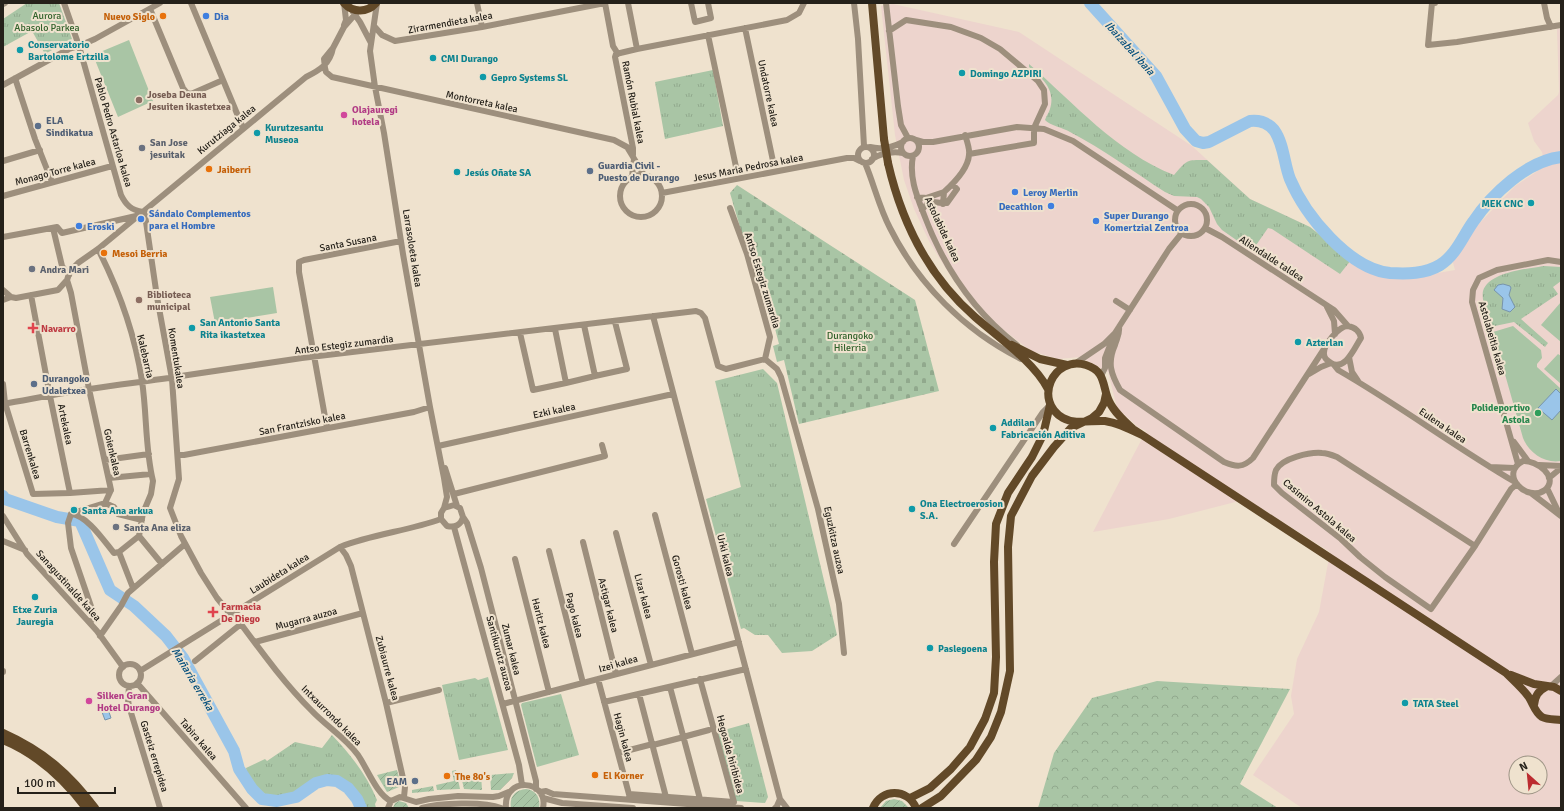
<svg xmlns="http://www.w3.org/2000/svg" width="1564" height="811" font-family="Signika,sans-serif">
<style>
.industrial{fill:#edd4cd;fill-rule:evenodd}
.forest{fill:url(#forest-crowns)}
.cemetery{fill:url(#cemetery-stones)}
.park{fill:url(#park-tufts)}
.garden{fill:url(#garden-furrows)}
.pitch{fill:#a9c5a5}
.water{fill:#9ac5e9;stroke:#7794ab}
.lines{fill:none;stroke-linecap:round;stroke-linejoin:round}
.river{stroke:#9ac5e9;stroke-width:12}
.minor{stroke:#9d8f7d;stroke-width:6}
.major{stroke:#624928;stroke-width:8}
.major-bridge{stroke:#624928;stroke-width:8}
.food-dot{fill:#e8710a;stroke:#efe2ce;stroke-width:1.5}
.shop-dot{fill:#3f7fe0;stroke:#efe2ce;stroke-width:1.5}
.culture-dot{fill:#0f9aa8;stroke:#efe2ce;stroke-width:1.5}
.education-dot{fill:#8d6e63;stroke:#efe2ce;stroke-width:1.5}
.hotel-dot{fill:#d1479c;stroke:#efe2ce;stroke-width:1.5}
.service-dot{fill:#5c6f8a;stroke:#efe2ce;stroke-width:1.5}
.worship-dot{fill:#6b7280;stroke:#efe2ce;stroke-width:1.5}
.health-dot{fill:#e0444e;stroke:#efe2ce;stroke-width:1.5}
.leisure-dot{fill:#2e9e5b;stroke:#efe2ce;stroke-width:1.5}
.labels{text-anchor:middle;stroke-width:4;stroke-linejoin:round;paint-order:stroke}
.park-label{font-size:10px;fill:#30612a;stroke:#efe2ce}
.food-label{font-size:10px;font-weight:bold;fill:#c56008;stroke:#efe2ce;text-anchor:start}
.shop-label{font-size:10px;font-weight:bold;fill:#366cbe;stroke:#efe2ce;text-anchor:start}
.street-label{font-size:10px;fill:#25211a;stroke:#efe2ce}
.culture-label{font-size:10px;font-weight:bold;fill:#0d838f;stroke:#efe2ce;text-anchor:start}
.education-label{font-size:10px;font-weight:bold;fill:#785e54;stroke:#efe2ce;text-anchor:start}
.hotel-label{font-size:10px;font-weight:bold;fill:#b23c85;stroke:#efe2ce;text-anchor:start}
.service-label{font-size:10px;font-weight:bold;fill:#4e5e75;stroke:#efe2ce;text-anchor:start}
.worship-label{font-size:10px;font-weight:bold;fill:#5b616d;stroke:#efe2ce;text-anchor:start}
.health-label{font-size:10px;font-weight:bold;fill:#be3a42;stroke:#efe2ce;text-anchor:start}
.leisure-label{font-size:10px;font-weight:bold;fill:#27864d;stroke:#efe2ce;text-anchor:end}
.water-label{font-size:11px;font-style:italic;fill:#054f7c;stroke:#efe2ce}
</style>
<defs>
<pattern id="forest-crowns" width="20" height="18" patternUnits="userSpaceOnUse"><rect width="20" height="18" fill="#a9c5a5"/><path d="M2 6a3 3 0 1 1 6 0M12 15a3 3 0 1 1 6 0" fill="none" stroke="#91a98d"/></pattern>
<pattern id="cemetery-stones" width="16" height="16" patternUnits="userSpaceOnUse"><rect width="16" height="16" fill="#a9c5a5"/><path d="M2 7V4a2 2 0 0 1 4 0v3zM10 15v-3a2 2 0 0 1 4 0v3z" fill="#91a98d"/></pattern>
<pattern id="park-tufts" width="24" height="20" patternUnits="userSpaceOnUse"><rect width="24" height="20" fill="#a9c5a5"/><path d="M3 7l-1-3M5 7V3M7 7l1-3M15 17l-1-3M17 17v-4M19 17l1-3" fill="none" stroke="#91a98d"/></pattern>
<pattern id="garden-furrows" width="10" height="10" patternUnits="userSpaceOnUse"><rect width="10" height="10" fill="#a9c5a5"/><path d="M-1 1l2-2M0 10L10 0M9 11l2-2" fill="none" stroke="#91a98d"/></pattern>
</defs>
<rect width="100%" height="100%" fill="#efe2ce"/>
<path class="industrial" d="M893 4 1019 32 1192 146 1250 199 1310 227 1362 269 1378 275 1394 276 1432 274 1455 270 1452 259 1473 230 1515 186 1545 166 1542 152 1534 141 1528 123 1558 95 1559 92 1557 29H1561V808H1302L1253 775 1294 714 1291 696 1297 659 1319 612 1330 552 1247 499 1169 519 1093 532 1146 431 1138 427 1117 408 1108 372 1080 357 1058 359 1031 351 970 304 948 272 929 241 914 209 904 180 895 135 881 6ZM1516 763H1540V787H1516Z"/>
<path class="forest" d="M1157 681 1290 689 1240 784 1278 808H1038L1054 753 1092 698Z"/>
<path class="cemetery" d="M737 185 915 300 939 391 799 424 784 360 777 362 773 346 779 344 753 244 749 247 745 244 730 193Z"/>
<path class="park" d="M27 3H59L72 39 45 54 32 31 3 47V19Z
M1029 64C1075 104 1116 152 1174 175 1188 159 1186 160 1207 160L1250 199 1310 227 1351 260 1340 274 1272 229 1268 228 1252 251 1222 230 1217 224 1209 207 1201 199 1197 197 1174 196 1165 192C1134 172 1103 149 1070 132 1064 128 1049 125 1045 120 1046 116 1049 113 1050 109 1056 89 1042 78 1029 67Z
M713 70 723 126 665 139 655 82Z
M1544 266 1561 267V281L1553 287 1558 294 1521 319 1548 343 1545 347 1514 322 1490 327C1488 318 1481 300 1483 291 1489 272 1527 269 1544 266Z
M763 369 777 383 837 635 812 651 782 653 768 635H755L744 628 741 629 706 499 741 487 715 381Z
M488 677 508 750 459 760 442 685 475 678 478 680Z
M561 694 579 755 537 767 521 705 522 703Z
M749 723 768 797 765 803 736 801 717 732Z
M332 735C350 754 367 775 377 800L375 804 376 808H366C353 779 333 769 305 786 299 789 293 795 286 796 278 798 267 796 260 791 252 786 247 777 246 768L265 759 267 761 295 742 322 748Z"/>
<path class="garden" d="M397 770 401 785 399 787 387 792 377 775Z
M456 770 460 789 437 790 436 785 454 781 452 771Z
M514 773 512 778 500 790H491L490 775Z
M481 774 482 790 464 789 461 776Z
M433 786 434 791 412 793V790Z
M526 789C536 790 541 798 539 808H511C509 797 515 790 526 789Z
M894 799 902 801 909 808H880L886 801Z
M399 801 406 803 409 808H393L395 803Z"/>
<path class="pitch" d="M129 40 153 101 118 117 93 55Z
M273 287 277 313 215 323 210 297Z
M1561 302V342L1541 325Z
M1513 326 1541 350 1542 358 1537 364V367L1560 388 1561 387V461C1545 464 1529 453 1523 438L1493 332Z
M1558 354 1561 356V384L1544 369Z"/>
<path class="water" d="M1503 284 1510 286 1511 288 1509 295 1515 307 1510 312 1502 309 1503 298 1494 290 1498 285Z
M1556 389 1561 394V410L1552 420 1538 408Z
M108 709 111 718 105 720 102 712Z"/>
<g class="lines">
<path class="river" d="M1090 3 1156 76 1185 129 1196 141 1203 143 1209 142 1250 121C1259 120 1268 123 1274 130 1284 144 1284 164 1290 179 1305 215 1349 269 1390 273 1407 274 1425 274 1440 265 1456 255 1463 236 1473 222 1492 194 1527 161 1561 157
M3 496 5 499 57 517 80 521 110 590 134 606 166 636 183 658 234 751 239 769 252 789 262 799 277 801 296 797 316 783 327 780 337 781 348 788 357 799 361 808"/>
<path class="minor" d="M64 3 79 46 121 195C126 205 131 210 143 212L145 215 157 297 172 379 179 479 170 508 181 536 201 573 217 598 231 615 238 620C261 651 284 683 312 711 326 726 345 737 358 755 367 768 377 795 391 801
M191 3 243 128
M344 3 346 20 344 25
M377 3 370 51 375 87 384 133 403 254 430 407 444 478 447 497 444 508 441 513V519L447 526C455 528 461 525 463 517L460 508 454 505 444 508
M477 3 482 27
M605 3 613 46 618 54
M628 3 637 49 787 20 799 13 804 3
M691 3 695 22 711 18 708 3
M854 3 858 39 864 146
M886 3 898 106 901 125 908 138
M1435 3H1432L1428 45 1457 42 1561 25
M1544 3 1547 18 1551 27
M3 4 5 3
M150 9 183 88 187 93 191 94 223 80
M358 11 344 27 333 48 324 59 325 68 326 72 332 77 614 140 627 147 644 175
M353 12 360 22 371 43
M374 26 382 35 395 41 482 27 605 3
M745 28 773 161
M889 31 906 20 951 27 981 38 1000 49 1038 81 1044 90 1045 104 1034 128V143L969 154
M708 35 736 167
M15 78 35 139 52 182
M3 85 69 49 79 46 95 39 160 3
M901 147a9 9 0 1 1 18 0a9 9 0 1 1-18 0Z
M916 140 923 142H933L1017 127 1044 129 1073 141 1177 210
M858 155a8 8 0 1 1 16 0a8 8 0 1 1-16 0Z
M870 147C881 150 893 147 903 142
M633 155V148L615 57 616 54 637 49
M913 156C909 176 916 194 923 212 942 264 973 311 1017 345
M872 159C882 153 892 151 903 153
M3 161 40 150
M865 163C874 184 879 207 890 228 918 284 965 331 1021 359
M620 196a21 21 0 1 1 42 0a21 21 0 1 1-42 0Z
M632 177 634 159
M662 193 847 158H854L860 161
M3 196 112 166
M917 197 926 198 944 192
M1175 220a16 16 0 1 1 32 0a16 16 0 1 1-32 0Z
M943 204 944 192C954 183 968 169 969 155 970 149 967 141 965 135
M922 210C931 197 935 204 947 203L957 189 953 185
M53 228 62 266 69 275
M1205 228 1222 237 1334 310 1348 326
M3 237 57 227 62 233 136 216
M67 280 71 293 89 389 111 490 105 503 73 513
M3 290 11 297 16 298 58 290 67 280 70 271 78 263 98 249 306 77C320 70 330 64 333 48
M31 295 50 396 70 493 111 490
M3 300 11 297
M1116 301 1130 310
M1327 307 1334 321 1335 334
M653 316 780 799 787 808
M1348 326C1355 327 1360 332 1361 338 1355 347 1345 372 1331 363 1328 361 1324 359 1324 354 1323 345 1339 326 1348 326Z
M1119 327C1120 334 1117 338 1115 345 1107 363 1111 374 1120 390L1224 462C1236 467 1243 468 1253 458L1324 349
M555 329 566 383 595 376 584 325
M520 333 533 390 566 383
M1349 357 1352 372 1358 381
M765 359 777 369 781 377 818 509 839 604 844 653
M1076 363 1104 344 1115 333 1169 249 1182 233
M1334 365 1338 370C1399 405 1455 447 1515 482
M1309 374 1321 367 1331 363
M595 376 627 369 615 322
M1101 376 1105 368V358L1112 340
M3 384 5 403 33 494 70 493
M3 404C32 399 61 393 90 389 121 384 151 381 181 376L302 358 696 311 701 313 705 318 718 366 726 369 765 359 770 337 747 254 730 208
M327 428 299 272V262L304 260 401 241
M1514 442 1528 461
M438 446 673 394
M178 455H184L414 412 430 407
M105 460 149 454
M1523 461C1536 460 1560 477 1545 490 1527 503 1498 474 1523 461Z
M1518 464 1472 302 1473 290 1479 278 1497 270 1548 260 1561 262
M1539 465 1561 466
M1490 467 1514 468
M445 468 457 506
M109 478 151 474
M1549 478 1561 468
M1547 488 1559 513
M1531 493 1561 516
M454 494 605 456 602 445
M105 503 114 507 118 514 142 520
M71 514C87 515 104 541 114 553L119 552 139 536 143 513 151 494 153 481C145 449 147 414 142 381 135 335 119 290 98 249
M71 514 68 523 71 548 95 618 89 622
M655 515 692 654
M3 516 27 554 97 631 123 667
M463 517 467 523 481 568 536 781V789
M454 527 519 765 522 785
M616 533 651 665
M139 536 162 564
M3 541 25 550
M583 542 616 674
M954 544 1043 412 1050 405
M1475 546 1337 457C1332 455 1327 453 1322 453 1310 452 1282 458 1276 470 1274 475 1274 480 1274 485L1282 493 1341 539 1360 557 1385 577 1431 609 1475 546 1511 489 1517 484
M340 547 346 555 351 566 386 703 405 787 404 797
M549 551 583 683
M119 552 133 588
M515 559 549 692
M100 636 121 606 128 593 185 544
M255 642 363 613
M195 661 241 624
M119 675a11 11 0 1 1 22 0a11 11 0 1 1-22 0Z
M3 671V672
M140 671 340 547C373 534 408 531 441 519
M598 679 630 798
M137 683 246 808
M129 686 128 700 129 706 160 808
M670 687 700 799
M1550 687 1561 677
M639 694 666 797
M604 702 746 669
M386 703 439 690
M503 704 739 642
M683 737 709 730
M653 745 680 738
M618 753 649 745
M540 792 546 791 553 794 741 808
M629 794 734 802 700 679
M543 798 562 803 633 808
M388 808 391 801 400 797 416 802 429 799 458 796 493 797 499 796 511 791
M422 808C439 803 484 801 501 808
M506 808C503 776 549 779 543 808
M775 808 777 806 780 799"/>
<path class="major" d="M344 3C353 13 367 13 376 3
M872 3 884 139
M888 163C902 224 928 276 975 317 999 338 1033 361 1048 389
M1012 345 1040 359 1067 365
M1142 435C1130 429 1118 423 1105 421 1092 420 1075 425 1063 418 1033 401 1053 355 1086 365 1106 371 1102 386 1109 401 1114 412 1124 421 1133 429L1506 673C1514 681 1522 688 1528 696 1533 703 1535 713 1542 717 1548 720 1555 719 1561 720
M1511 675 1534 684 1554 687 1561 691
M1534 705C1535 696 1538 691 1546 687
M3 733C43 751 69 773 95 808
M3 740C37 754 64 779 86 808
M910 798 930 788 951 769 970 747 985 719 994 693 996 657 994 562 996 524 1008 493 1032 457 1043 435 1050 405
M873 808C881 788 908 788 916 808
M922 808 941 796 976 760 991 737 1001 712 1010 671 1008 547 1011 516 1032 476 1054 447 1071 428 1092 418 1099 412 1104 403 1106 394"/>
<path class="major-bridge" d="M884 139 888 163"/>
</g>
<g class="food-dot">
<circle cx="163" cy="16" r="4"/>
<circle cx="209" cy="169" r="4"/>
<circle cx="104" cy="253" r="4"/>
<circle cx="595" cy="775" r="4"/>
<circle cx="447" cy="776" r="4"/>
</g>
<g class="shop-dot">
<circle cx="206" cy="16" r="4"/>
<circle cx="1015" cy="192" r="4"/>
<circle cx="1051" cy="206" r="4"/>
<circle cx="141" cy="219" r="4"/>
<circle cx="1096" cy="221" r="4"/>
<circle cx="79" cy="226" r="4"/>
</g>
<g class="culture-dot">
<circle cx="20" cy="50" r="4"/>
<circle cx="433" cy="58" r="4"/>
<circle cx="962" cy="73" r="4"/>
<circle cx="483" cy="77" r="4"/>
<circle cx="257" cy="133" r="4"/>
<circle cx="457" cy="172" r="4"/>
<circle cx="1531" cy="203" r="4"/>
<circle cx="192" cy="328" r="4"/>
<circle cx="1298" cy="342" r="4"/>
<circle cx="993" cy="428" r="4"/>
<circle cx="912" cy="509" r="4"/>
<circle cx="74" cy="510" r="4"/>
<circle cx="35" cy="597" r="4"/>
<circle cx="930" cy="648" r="4"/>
<circle cx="1405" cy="703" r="4"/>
</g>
<g class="education-dot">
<circle cx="139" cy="100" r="4"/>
<circle cx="139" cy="300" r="4"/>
</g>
<g class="hotel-dot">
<circle cx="344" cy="115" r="4"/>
<circle cx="89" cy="701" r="4"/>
</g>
<g class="service-dot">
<circle cx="38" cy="126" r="4"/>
<circle cx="590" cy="171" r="4"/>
<circle cx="34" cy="384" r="4"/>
<circle cx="415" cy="781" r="4"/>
</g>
<g class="worship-dot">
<circle cx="142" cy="148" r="4"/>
<circle cx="32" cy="269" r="4"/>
<circle cx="116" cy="527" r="4"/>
</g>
<g class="health-dot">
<path d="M31 322h4v4h4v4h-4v4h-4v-4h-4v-4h4z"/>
<path d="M211 606h4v4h4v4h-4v4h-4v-4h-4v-4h4z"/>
</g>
<circle class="leisure-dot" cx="1538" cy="413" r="4"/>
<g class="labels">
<g class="park-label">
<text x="47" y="19">Aurora<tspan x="47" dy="12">Abasolo Parkea</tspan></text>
<text x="850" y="339">Durangoko<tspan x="850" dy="12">Hilerria</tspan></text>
</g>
<g class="food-label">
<text x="155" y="20" text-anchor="end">Nuevo Siglo</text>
<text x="217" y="173">Jaiberri</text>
<text x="112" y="257">Mesoi Berria</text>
<text x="603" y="779">El Korner</text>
<text x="455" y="780">The 80's</text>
</g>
<g class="shop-label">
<text x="214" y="20">Dia</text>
<text x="1023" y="196">Leroy Merlin</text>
<text x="1043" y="210" text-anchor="end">Decathlon</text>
<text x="149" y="217">Sándalo Complementos<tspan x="149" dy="12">para el Hombre</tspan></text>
<text x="1104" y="219">Super Durango<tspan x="1104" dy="12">Komertzial Zentroa</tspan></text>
<text x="87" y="230">Eroski</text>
</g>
<g class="street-label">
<text transform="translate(450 22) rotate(-10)" y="4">Zirarmendieta kalea</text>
<text transform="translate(769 93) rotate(78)" y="4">Undatorre kalea</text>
<text transform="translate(482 101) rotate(12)" y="4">Montorreta kalea</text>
<text transform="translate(634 102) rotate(79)" y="4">Ramón Rubial kalea</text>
<text transform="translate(226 129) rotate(-39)" y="4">Kurutziaga kalea</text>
<text transform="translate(114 132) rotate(74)" y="4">Pablo Pedro Astarloa kalea</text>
<text transform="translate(748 167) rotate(-11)" y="4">Jesus Maria Pedrosa kalea</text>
<text transform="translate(55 171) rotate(-15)" y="4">Monago Torre kalea</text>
<text transform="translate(943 229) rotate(65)" y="4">Astolabide kalea</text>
<text transform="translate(348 242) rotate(-11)" y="4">Santa Susana</text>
<text transform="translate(413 248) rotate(81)" y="4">Larrasoloeta kalea</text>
<text transform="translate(1272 258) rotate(33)" y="4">Aliendalde taldea</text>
<text transform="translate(763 280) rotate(73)" y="4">Antso Estegiz zumardia</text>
<text transform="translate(1493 338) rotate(74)" y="4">Astolabeitia kalea</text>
<text transform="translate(344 344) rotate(-7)" y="4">Antso Estegiz zumardia</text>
<text transform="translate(146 356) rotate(77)" y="4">Kalebarria</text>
<text transform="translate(177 358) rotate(81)" y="4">Komentukalea</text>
<text transform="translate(554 410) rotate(-12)" y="4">Ezki kalea</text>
<text transform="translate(302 423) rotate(-11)" y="4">San Frantzisko kalea</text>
<text transform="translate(66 424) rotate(78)" y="4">Artekalea</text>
<text transform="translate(1443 425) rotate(34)" y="4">Eulena kalea</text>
<text transform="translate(113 452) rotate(77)" y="4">Goienkalea</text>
<text transform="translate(31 454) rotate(73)" y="4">Barrenkalea</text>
<text transform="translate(1320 510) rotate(40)" y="4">Casimiro Astola kalea</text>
<text transform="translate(835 540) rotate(78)" y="4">Eguzkitza auzoa</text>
<text transform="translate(726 555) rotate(76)" y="4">Urki kalea</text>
<text transform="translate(279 573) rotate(-32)" y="4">Laubideta kalea</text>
<text transform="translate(683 582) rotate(75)" y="4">Gorosti kalea</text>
<text transform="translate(69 585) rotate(48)" y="4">Sanagustinalde kalea</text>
<text transform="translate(644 596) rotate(75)" y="4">Lizar kalea</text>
<text transform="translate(609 605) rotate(76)" y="4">Astigar kalea</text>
<text transform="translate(575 615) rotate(76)" y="4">Pago kalea</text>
<text transform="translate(306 618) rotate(-15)" y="4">Mugarra auzoa</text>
<text transform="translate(542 623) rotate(76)" y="4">Haritz kalea</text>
<text transform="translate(512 649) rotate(76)" y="4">Zumar kalea</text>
<text transform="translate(500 653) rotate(75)" y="4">Santikurutz auzoa</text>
<text transform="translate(618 663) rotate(-16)" y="4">Izei kalea</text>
<text transform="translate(388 668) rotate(75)" y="4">Zubiaurre kalea</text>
<text transform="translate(332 715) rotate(45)" y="4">Intxaurrondo kalea</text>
<text transform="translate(624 737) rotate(75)" y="4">Hagin kalea</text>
<text transform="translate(199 739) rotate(49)" y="4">Tabira kalea</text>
<text transform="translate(731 754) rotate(75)" y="4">Hegoalde hiribidea</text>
<text transform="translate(155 756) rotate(73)" y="4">Gasteiz errepidea</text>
</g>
<g class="culture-label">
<text x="28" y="48">Conservatorio<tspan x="28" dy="12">Bartolome Ertzilla</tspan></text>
<text x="441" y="62">CMI Durango</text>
<text x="970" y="77">Domingo AZPIRI</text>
<text x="491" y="81">Gepro Systems SL</text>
<text x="265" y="131">Kurutzesantu<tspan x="265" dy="12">Museoa</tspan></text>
<text x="465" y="176">Jesús Oñate SA</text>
<text x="1523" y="207" text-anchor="end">MEK CNC</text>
<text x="200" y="326">San Antonio Santa<tspan x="200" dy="12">Rita ikastetxea</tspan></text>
<text x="1306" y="346">Azterlan</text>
<text x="1001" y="426">Addilan<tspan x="1001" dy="12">Fabricación Aditiva</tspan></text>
<text x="920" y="507">Ona Electroerosion<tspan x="920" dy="12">S.A.</tspan></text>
<text x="82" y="514">Santa Ana arkua</text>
<text x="35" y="613" text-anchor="middle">Etxe Zuria<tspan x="35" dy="12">Jauregia</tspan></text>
<text x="938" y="652">Paslegoena</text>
<text x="1413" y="707">TATA Steel</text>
</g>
<g class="education-label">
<text x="147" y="98">Joseba Deuna<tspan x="147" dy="12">Jesuiten ikastetxea</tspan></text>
<text x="147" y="298">Biblioteca<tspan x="147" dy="12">municipal</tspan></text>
</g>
<g class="hotel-label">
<text x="352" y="113">Olajauregi<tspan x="352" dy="12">hotela</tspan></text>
<text x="97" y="699">Silken Gran<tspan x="97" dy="12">Hotel Durango</tspan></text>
</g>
<g class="service-label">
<text x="46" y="124">ELA<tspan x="46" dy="12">Sindikatua</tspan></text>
<text x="598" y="169">Guardia Civil -<tspan x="598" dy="12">Puesto de Durango</tspan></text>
<text x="42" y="382">Durangoko<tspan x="42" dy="12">Udaletxea</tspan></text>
<text x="407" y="785" text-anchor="end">EAM</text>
</g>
<g class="worship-label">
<text x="150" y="146">San Jose<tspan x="150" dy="12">jesuitak</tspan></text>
<text x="40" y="273">Andra Mari</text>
<text x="124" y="531">Santa Ana eliza</text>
</g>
<g class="health-label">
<text x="41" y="332">Navarro</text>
<text x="221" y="610">Farmacia<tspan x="221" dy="12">De Diego</tspan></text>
</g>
<g class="leisure-label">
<text x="1530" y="411">Polideportivo<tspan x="1530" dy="12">Astola</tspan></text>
</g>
<g class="water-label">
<text transform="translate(1130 48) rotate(48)" y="4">Ibaizabal ibaia</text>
<text transform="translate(193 679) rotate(59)" y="4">Mañaria erreka</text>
</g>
</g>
<rect width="1564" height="811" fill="none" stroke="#25211a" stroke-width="8"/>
<g transform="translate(1528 775) rotate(333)"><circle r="19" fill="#efe2ce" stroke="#9e9586"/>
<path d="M0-3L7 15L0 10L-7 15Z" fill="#bc2c30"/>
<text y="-6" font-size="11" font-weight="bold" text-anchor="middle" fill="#25211a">N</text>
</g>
<path d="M18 787v6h97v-6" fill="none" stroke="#25211a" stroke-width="2"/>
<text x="24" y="787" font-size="12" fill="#25211a" stroke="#efe2ce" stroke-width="3" paint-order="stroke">100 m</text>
</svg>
